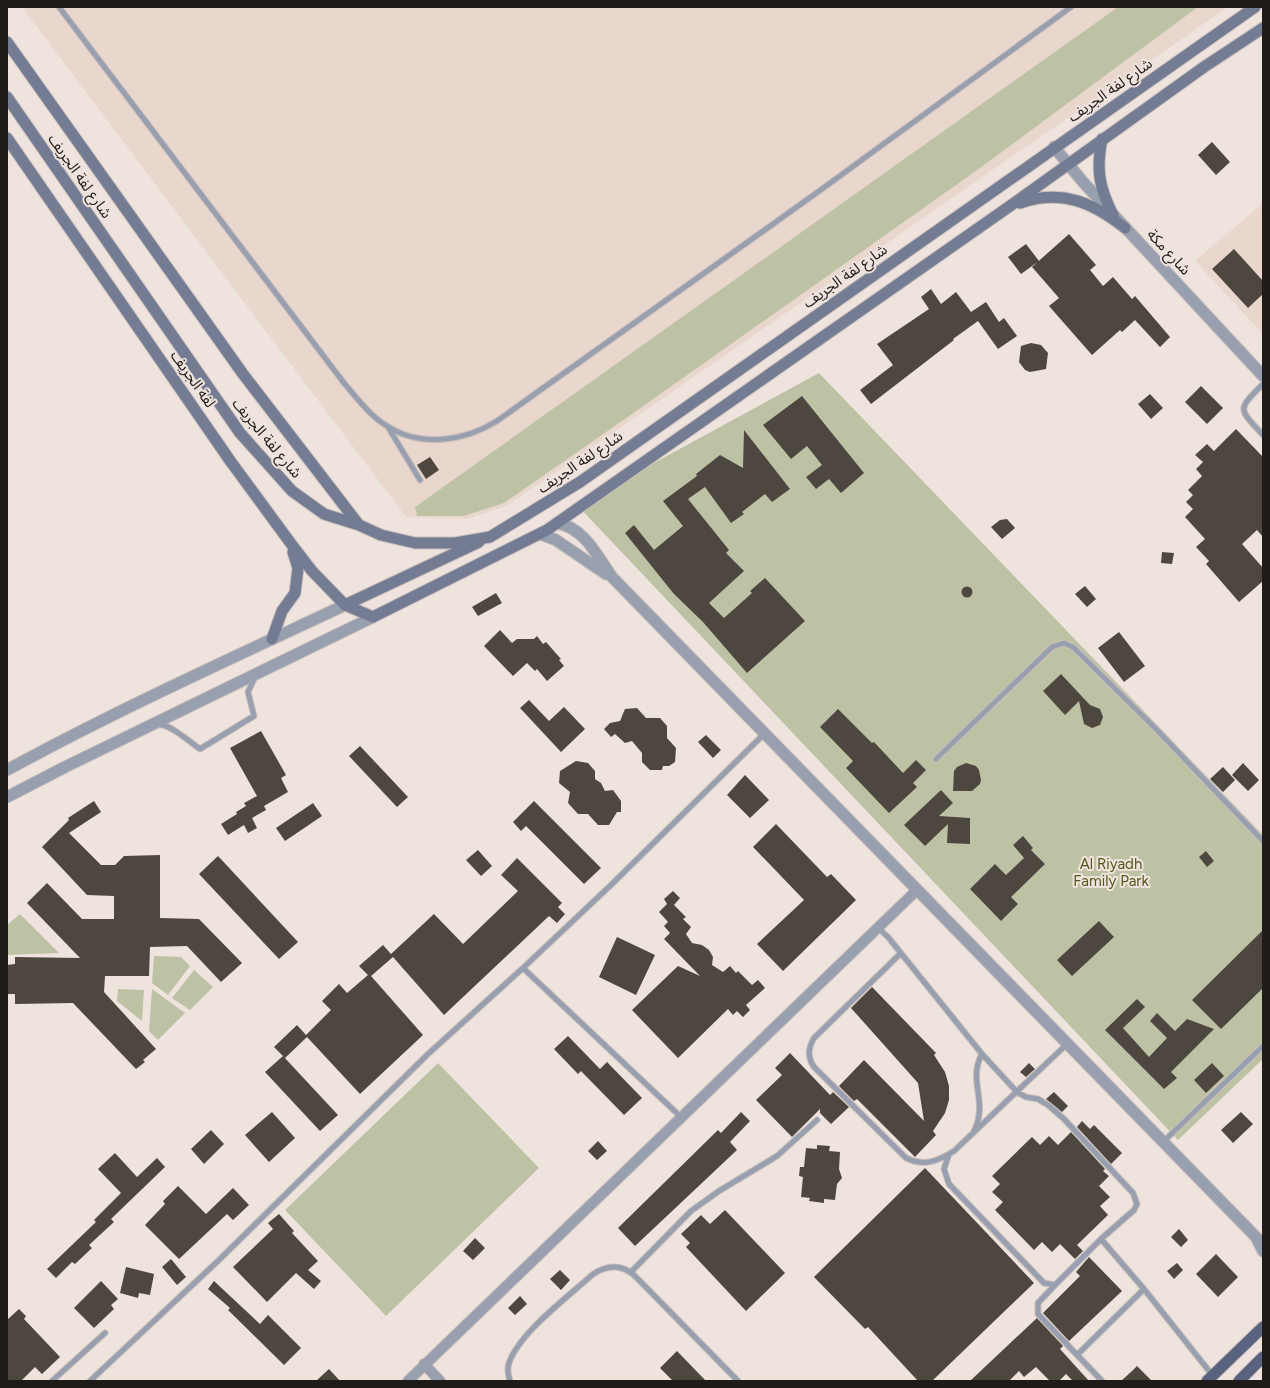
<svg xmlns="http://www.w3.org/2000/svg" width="1270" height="1388" font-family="Figtree,'Noto Sans Arabic',sans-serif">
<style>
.built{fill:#e9d6cd}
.green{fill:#bec2a4}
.building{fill:#4e4740}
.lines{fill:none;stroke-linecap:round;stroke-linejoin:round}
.service-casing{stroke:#cabfbb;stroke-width:7}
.minor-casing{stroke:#cabfbb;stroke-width:12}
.tertiary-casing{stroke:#cabfbb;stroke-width:13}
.secondary-casing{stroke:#cabfbb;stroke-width:13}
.primary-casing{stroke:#cabfbb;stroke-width:13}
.service{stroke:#989faf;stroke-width:5}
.minor{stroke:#989faf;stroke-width:10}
.tertiary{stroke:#989faf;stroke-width:11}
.secondary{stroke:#737c93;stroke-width:11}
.primary{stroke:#59637f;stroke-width:11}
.labels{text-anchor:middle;stroke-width:4;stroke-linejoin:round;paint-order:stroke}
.street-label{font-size:15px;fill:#1f1b19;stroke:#efe3de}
.park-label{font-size:15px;fill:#535818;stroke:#efe3de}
</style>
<rect width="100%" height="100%" fill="#efe3de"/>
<path class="built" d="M22 7H1118L415 507 417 516H464L504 503 976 171 1198 7H1228L507 506 467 519 406 517Z
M1263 203V334L1195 261Z"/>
<path class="green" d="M1118 7H1198L976 171 622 421 504 503 464 516H417L415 507Z
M819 373 1263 835V1059L1178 1140 577 505Z
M20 914 59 953 8 955V924Z
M154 956 181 957 190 966 168 995 152 983Z
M194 970 213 987 190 1010 172 998Z
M118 989 144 990 142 1021 117 1001Z
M152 989 185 1013 158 1040 149 1031Z
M438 1063 539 1168 386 1316 285 1210Z"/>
<path class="building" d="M1212 142 1230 162 1216 175 1198 155Z
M1069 234 1096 265 1090 270 1103 286 1113 277 1132 299 1135 296 1170 337 1160 347 1135 320 1122 332 1120 330 1092 355 1049 306 1059 298 1032 267Z
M1026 244 1039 261 1021 274 1008 257Z
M1234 249 1263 281V294L1248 308 1212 269Z
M931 289 941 304 956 292 971 312 986 302 999 322 1004 318 1017 336 998 349 978 321 953 339 954 340 871 404 860 390 893 365 877 344 929 309 921 297Z
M1031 343 1041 345 1048 353 1046 369 1030 372 1025 370 1019 362 1021 346Z
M1201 386 1223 408 1207 424 1185 402Z
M1150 394 1163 408 1151 419 1138 404Z
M802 396 864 473 841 493 829 479 816 489 806 477 822 465 807 446 791 459 763 425Z
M1236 429 1263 457V537L1257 530 1242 544 1263 568V581L1239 602 1206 564 1209 561 1196 547 1205 539 1185 517 1193 509 1186 502 1193 495 1188 490 1202 476 1196 469 1203 462 1195 455 1207 444 1214 451Z
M744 430 790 489 772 502 765 494 742 512 744 514 731 523 705 487 688 499 729 550 726 553 744 571 709 603 724 618 752 593 750 591 765 578 805 621 747 673 703 622 674 594 625 533 634 525 654 550 683 526 663 501 697 476 696 474 720 455 743 468Z
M430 457 439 470 426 479 417 465Z
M1007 519 1015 528 1002 539 991 527 1000 520Z
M1162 552 1174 553 1172 564 1161 563Z
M1085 586 1096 599 1087 607 1075 594Z
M961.5 592a5.5 5.5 0 1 1 11 0a5.5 5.5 0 1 1-11 0Z
M496 593 502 603 478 616 472 607Z
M500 630 512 643 517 639H534L537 636 543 644 546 642 561 659 559 660 564 666 547 681 537 669 535 671 527 663 513 676 484 646Z
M1119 632 1145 666 1124 682 1098 648Z
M1061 674 1090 705 1100 709 1103 717 1100 725 1092 728 1084 724 1079 701 1065 715 1043 691Z
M529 700 549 721 564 707 585 729 561 752 520 708Z
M637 708 646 718H660L667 726V738L676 748 675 762 669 766H663L662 770H650L642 762V753L632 741 625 743 615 734 611 737 604 729 610 723 620 721 625 709Z
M838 709 872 743 874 742 903 773 916 760 926 770 913 783 917 787 889 813 846 768 853 761 820 727Z
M261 731 286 775 281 778 288 792 264 806 266 810 252 818 257 828 248 833 244 825 228 835 221 824 237 814 236 812 246 806 244 803 257 796 230 748Z
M706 735 721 750 713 758 698 742Z
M360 746 408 797 397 807 349 756Z
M576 761 588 763 595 771V779L601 783 605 791 613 790 621 801V812H617L609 825H598L588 814H578L568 803 570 792 559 783 560 771Z
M966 763 976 766 979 770 981 780 980 784 972 791H953L954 771 957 767Z
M1243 763 1259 780 1248 791 1232 775Z
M1223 767 1235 780 1223 792 1210 779Z
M745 775 769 800 750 818 727 795Z
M941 790 953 803 939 816 970 818V844L947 843 948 824 925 846 904 825Z
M94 801 101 812 69 833 101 865H115L124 856 160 855V918L199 919 242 963 221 982 187 946 150 947 149 976H105L104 992 156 1049 143 1060 145 1062 136 1069 73 1003 15 1004V994H7V965L15 964V957L80 958 27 903 47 883 82 919H114V896L87 895 42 847 69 820 68 818Z
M534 801 601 868 584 884 526 826 521 831 513 822Z
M313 803 322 816 285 841 276 828Z
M776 824 827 877 831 874 856 900 783 971 757 944 804 900 753 847Z
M1023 836 1033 848 1031 850 1045 864 1011 897 1018 904 1001 921 970 889 995 864 1006 875 1024 858 1013 845Z
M478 850 492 866 481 876 466 860Z
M1206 851 1214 861 1207 867 1199 857Z
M218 856 298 942 279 959 199 874Z
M517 858 562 903 558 907 565 914 557 923 549 916 444 1015 393 957 371 976 423 1035 360 1094 307 1037 285 1058 274 1047 297 1025 306 1035 331 1010 322 1001 339 984 347 993 368 975 359 966 383 945 391 954 434 914 463 944 518 891 501 875Z
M673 891 680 898 674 905 686 917 683 919 691 927 686 934 692 943 702 945 709 950 713 957 712 965 723 972 730 966 736 973 738 971 752 985 758 980 765 988 746 1005 750 1010 743 1017 737 1011 733 1015 728 1009 678 1058 632 1010 678 966 700 976 664 939 670 933 664 926 668 922 659 912 667 904 664 899Z
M1099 921 1114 937 1072 976 1057 960Z
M1263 930V988L1221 1029 1192 1000Z
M617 937 655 955 636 995 599 977Z
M872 987 936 1053 934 1055 945 1072 949 1086V1100L945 1113 933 1131 936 1135 915 1157 857 1099 854 1101 839 1086 864 1060 924 1121 918 1083 851 1008Z
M1137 999 1145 1007 1123 1028 1149 1057 1167 1038 1150 1021 1157 1013 1175 1031 1187 1019 1214 1029 1171 1072 1177 1078 1164 1089 1105 1030Z
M568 1036 600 1069 607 1062 642 1098 624 1115 581 1071 578 1074 554 1049Z
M790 1053 830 1095 833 1092 849 1107 831 1124 820 1113V1109L792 1137 756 1100 782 1075 775 1068Z
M283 1056 338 1115 320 1131 265 1072Z
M1029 1063 1035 1069 1026 1077 1020 1072Z
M1212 1063 1224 1076 1206 1093 1194 1080Z
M1054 1092 1068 1106 1062 1112 1046 1099Z
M272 1112 295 1138 269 1162 245 1135Z
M741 1112 750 1121 730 1142 737 1150 635 1246 618 1228 718 1130 721 1133Z
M1241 1112 1253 1124 1233 1143 1221 1130Z
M1082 1121 1090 1129 1094 1125 1122 1153 1111 1164 1077 1127Z
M211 1130 224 1144 204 1164 191 1149Z
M1071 1132 1105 1169 1103 1171 1109 1176 1099 1186 1110 1197 1100 1206 1108 1215 1077 1245 1083 1251 1075 1259 1060 1244 1052 1252 1042 1242 1034 1250 995 1210 1003 1202 992 1192 1000 1184 992 1176 1032 1137 1040 1145 1049 1136 1058 1145Z
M598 1141 607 1151 597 1160 588 1151Z
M817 1145 830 1146 829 1151 840 1152 839 1169 842 1178 837 1184 835 1200 824 1199V1203L809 1201 810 1198 801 1197 803 1177 799 1176 800 1167H804L806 1148 817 1149Z
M115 1153 137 1177 157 1158 165 1167 111 1219 114 1222 89 1245 92 1248 75 1264 72 1262 56 1278 47 1269 96 1222 94 1220 121 1193 98 1169Z
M925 1168 1034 1283 932 1381H918L868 1327 865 1329 814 1277Z
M178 1186 206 1214 233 1188 249 1205 233 1220 227 1214 179 1259 145 1225 165 1204 163 1201Z
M725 1210 785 1273 746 1311 686 1247 690 1243 681 1234 701 1215 710 1224Z
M279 1214 294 1231 292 1233 318 1261 308 1270 321 1281 314 1289 296 1273 267 1302 233 1267 273 1229 268 1223Z
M1179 1229 1188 1240 1181 1247 1171 1237Z
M475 1238 485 1248 473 1260 463 1251Z
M1216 1254 1238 1277 1218 1297 1196 1274Z
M1089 1257 1122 1291 1069 1341 1043 1313 1080 1276 1076 1272Z
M171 1259 186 1277 177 1285 162 1267Z
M1177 1263 1183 1270 1174 1279 1167 1271Z
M126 1267 154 1274 150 1295 139 1293 138 1298 120 1293Z
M560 1270 570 1280 561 1290 550 1279Z
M101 1281 118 1299 111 1305 114 1309 94 1328 74 1308Z
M214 1281 260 1324 268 1315 301 1348 284 1365 228 1310 230 1308 208 1289Z
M520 1296 527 1304 515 1315 508 1308Z
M19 1309 26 1316 24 1319 60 1357 42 1374 35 1367 21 1381H7V1320Z
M1037 1318 1063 1346 1060 1349 1089 1381H1073L1066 1374 1059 1381H1050L1036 1367 1024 1377 1019 1371 1009 1381H970Z
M677 1351 706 1381H673L660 1368Z
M1137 1366 1152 1381H1121L1132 1371Z
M329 1369 340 1381H316Z"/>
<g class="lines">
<g class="service-casing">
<path id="service" d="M59 7 344 383C357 398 370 416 387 426 421 448 465 441 497 421L822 189 1071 7
M1263 384C1237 410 1238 408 1263 435
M388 427 420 480
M159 724C174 727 187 740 200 749L254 716 248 692 255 677
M936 759 1052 647 1064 643 1073 647 1155 728 1263 841
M878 928 888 937 982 1054 1017 1092 1026 1097 1038 1099 1048 1105 1063 1118 1133 1193 1137 1204 1134 1210 1101 1239 1055 1285 1044 1283 949 1184 944 1169 949 1154
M900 954 814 1038C808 1048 807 1057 814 1067L906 1158C924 1167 938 1161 954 1151L1067 1044
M523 968 682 1118
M974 1131C989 1101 967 1081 982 1054
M1163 1142 1263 1046
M1101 1239 1144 1289 1213 1376
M631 1272 691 1211 719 1191 777 1156 817 1120
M1055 1285 1038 1303V1314L1102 1381
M1077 1355 1144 1289
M52 1381 105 1333
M90 1381 219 1260 428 1054 523 968 611 885 764 734
M510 1381C508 1375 507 1369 509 1363 519 1333 569 1296 592 1275 607 1264 623 1264 636 1277L738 1381"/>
</g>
<g class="minor-casing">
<path id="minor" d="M424 1364 440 1381
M408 1381 917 890"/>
</g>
<g class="tertiary-casing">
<path id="tertiary" d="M1054 147 1083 182 1263 376
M557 523C585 528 597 556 612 577L1256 1237 1263 1251
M540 534 556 540 606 574
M7 770C117 710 232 658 345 605
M7 797 65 767 373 617"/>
</g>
<g class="secondary-casing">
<path id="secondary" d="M7 42 243 374 359 525
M7 97 240 433 292 491 324 514 359 525 381 535 415 543H455L490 537 580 482 1255 7
M7 138 231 462 292 545 312 571 345 605 373 617 547 530 1010 206 1204 67 1263 28
M1102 139C1096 170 1099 187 1113 215
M1020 203C1062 189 1092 202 1125 228
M345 605 479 542
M272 639 282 611 295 593 298 568 293 552"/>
</g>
<g class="primary-casing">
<path id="primary" d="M1207 1381 1263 1327
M1239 1381 1263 1357"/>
</g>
<use href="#service" class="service"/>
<use href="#minor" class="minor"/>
<use href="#tertiary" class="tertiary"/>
<use href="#secondary" class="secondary"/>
<use href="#primary" class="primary"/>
</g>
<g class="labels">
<g class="street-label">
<text transform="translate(1110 90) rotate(-35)" y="5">شارع لفة الجريف</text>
<text transform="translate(80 176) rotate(55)" y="5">شارع لفة الجريف</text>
<text transform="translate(1169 252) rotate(47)" y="5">شارع مكة</text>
<text transform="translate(845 276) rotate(-35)" y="5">شارع لفة الجريف</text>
<text transform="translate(193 379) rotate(55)" y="5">لفة الجريف</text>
<text transform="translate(267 438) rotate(50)" y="5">شارع لفة الجريف</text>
<text transform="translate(580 462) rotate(-34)" y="5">شارع لفة الجريف</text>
</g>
<g class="park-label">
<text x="1111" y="869">Al Riyadh<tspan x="1111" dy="17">Family Park</tspan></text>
</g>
</g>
<rect width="1270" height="1388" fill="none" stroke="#1f1b19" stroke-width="16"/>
</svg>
